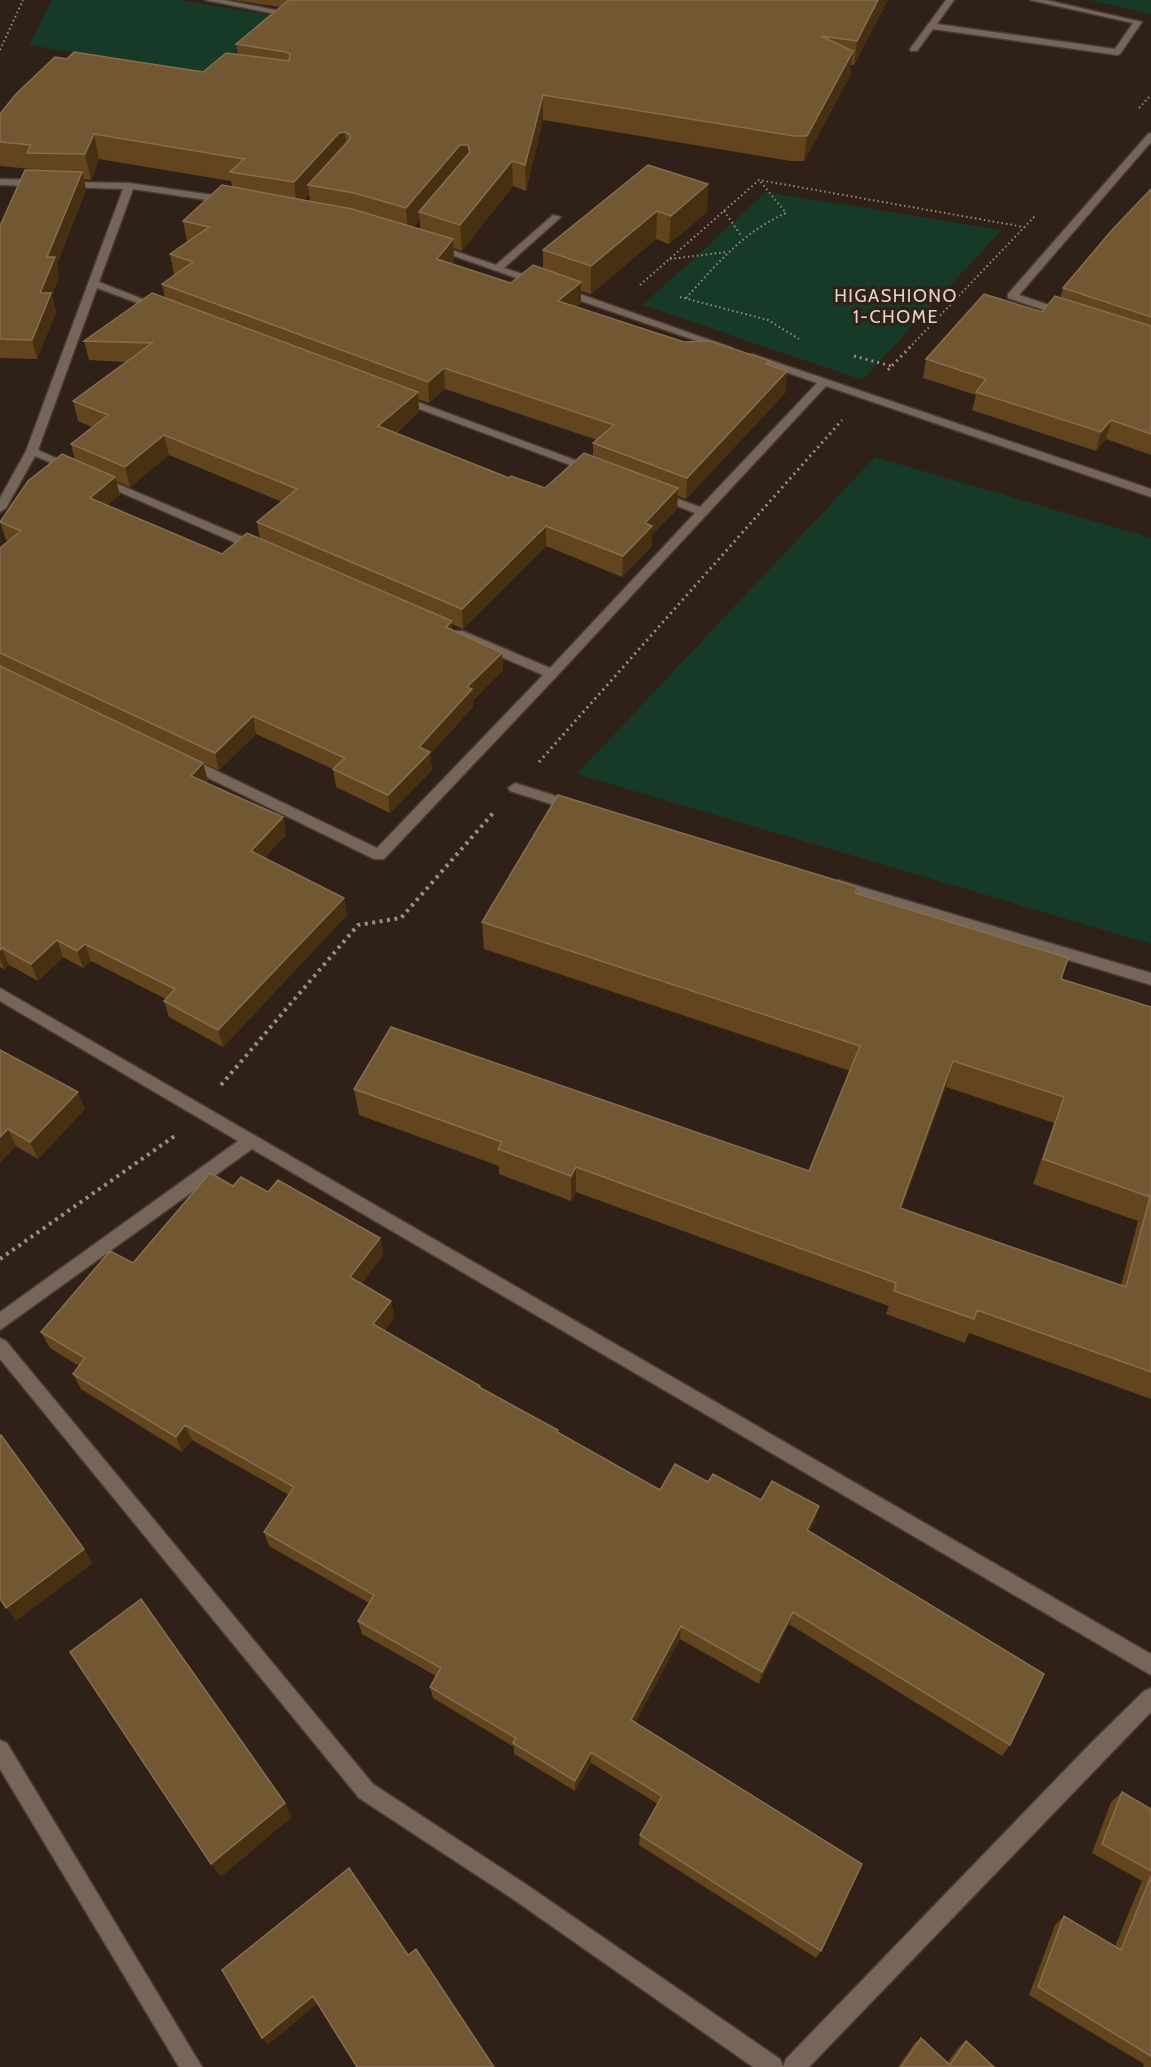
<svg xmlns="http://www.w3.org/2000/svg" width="1151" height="2067" font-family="Cabin,sans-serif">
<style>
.green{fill:#173928}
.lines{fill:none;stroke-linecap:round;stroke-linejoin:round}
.minor-casing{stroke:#483c34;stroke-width:3}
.path-far2{stroke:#998d84;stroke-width:2;stroke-dasharray:1.5 3;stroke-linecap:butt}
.path-far1{stroke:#998d84;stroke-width:3;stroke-dasharray:2 4;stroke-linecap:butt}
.path{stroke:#998d84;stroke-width:4;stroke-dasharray:3 4.5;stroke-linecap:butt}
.minor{fill:#766659;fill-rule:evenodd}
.wall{fill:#62451e;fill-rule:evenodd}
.shaded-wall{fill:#472f12}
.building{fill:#725733;stroke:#866e4f;stroke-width:1.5;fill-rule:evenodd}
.labels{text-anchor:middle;stroke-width:6;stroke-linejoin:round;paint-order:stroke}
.far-neighbourhood-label{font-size:18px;letter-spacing:1.5px;fill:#e5d2c4;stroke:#2f2117}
</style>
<rect width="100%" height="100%" fill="#2f2117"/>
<path class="green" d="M52 0H180L270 15 215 76 29 45Z
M1089 0H1151V14Z
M766 192 1002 230 862 380 643 305Z
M875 457 1151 538V944L577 774Z"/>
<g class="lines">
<g class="minor-casing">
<path id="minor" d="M205 0H224L291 13 282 22 278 19 281 15Z
M946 0H954L937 24 1115 49 1133 23 1030 0H1046L1142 22 1120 54 1117 55 933 29 917 51H911L910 49Z
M1151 133V142L1019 295 1067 311V315H1059L1008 298V294L1148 134Z
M0 179 39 180 44 183 39 186 0 185Z
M63 182 129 183 227 197 232 200 227 203 133 189 99 282 163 307 154 309 97 288 38 450 76 467 70 470 66 469 35 456 6 508 0 512V498L26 451 123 189 66 187 61 184Z
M553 215 561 217 504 268 541 280V284H533L429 247 437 245 496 265Z
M558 289H566L732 348 731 350H723L558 293Z
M752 354 1151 489V497L826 386 556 677 384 859H374L182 765 180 762 182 759H192L377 848 543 675 455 637 453 634 455 631H463L550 668 695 513 654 497V493H662L700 507 817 383 748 359 747 357Z
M399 395 594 467 596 469 594 471H586L395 400V396Z
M101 477 262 545 264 548 262 551H254L97 482V478Z
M515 783 578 803 580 806 573 811 510 791 508 788Z
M838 880 1151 973V985L833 889 831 885Z
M0 988 1151 1654V1675L252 1149 0 1330V1312L238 1141 0 1001Z
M0 1338 6 1341 373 1784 524 1883 780 2059 783 2067H753L510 1897 359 1798 0 1359Z
M1151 1688V1712L809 2067H783L786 2059 1091 1743 1144 1691Z
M0 1740 7 1743 202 2067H179L0 1769Z"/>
</g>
<path class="path-far2" d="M0 50 23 0
M1139 108 1151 95
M724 211 742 237
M670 259 727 252
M640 285 759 180 1024 227
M680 297 768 320 799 339
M686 298C717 264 743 232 786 213L760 181
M909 348 1036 215"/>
<path class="path-far1" d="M854 356 891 366
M888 370 910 347
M539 762 842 420"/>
<path class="path" d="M221 1085 358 925 401 918 494 812
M0 1259 176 1135"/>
<use href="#minor" class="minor"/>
</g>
<path class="wall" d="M233 0H888L854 65H851L850 76 804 161H791L543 120 526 191 513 186 462 251 453 248 454 260 451 264 511 283 543 269V250L708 184 707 212 669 244 656 239 591 294 581 291V303L576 307 684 342 769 366 787 371 785 393 686 499 678 496 677 509 652 534V546L622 577 546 546 463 629 452 624 453 631 502 653 503 670 473 700V707L430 754 432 770 390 813 336 787 333 769 256 734 219 770 200 762 203 763 208 781 206 783 283 817 286 835 264 858 344 898 347 915 223 1047 169 1017 164 1001 166 999 91 961 83 968 63 957 38 981 9 965 4 969 0 967V548L8 541 6 540 0 522 75 460 71 444 92 427 78 421 73 401 126 362 89 360 84 341 165 298 162 284 174 275 170 254 188 242 187 241 183 221 232 186 231 181 99 159 91 180 84 179 86 190 57 264 59 276 52 295 56 312 37 359 0 358V226L32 170 31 169 0 166V114L67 59 203 72 238 55 236 44 280 7ZM309 194 310 201 304 200ZM420 220V229L413 227ZM445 389 597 440 593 443V457L545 488 509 478 396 433 419 412 418 399 429 403ZM169 455 282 502 257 522 260 539 222 554 107 505 120 495 116 481 130 487Z
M1151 189V455L1106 439 1096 451 972 410 976 395 923 378 926 359 1042 312 1060 298 1063 288Z
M858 887 857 893 1061 979 1151 1007V1399L969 1333 965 1343 886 1314 889 1306 576 1192 571 1201 499 1174V1166L359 1115 354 1089 809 1171 850 1071 484 949 482 922ZM946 1087 1054 1123 1033 1184 1138 1221 1121 1285 901 1209Z
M0 1050 85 1109 38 1159 16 1146 0 1162Z
M233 1186 268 1192 380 1238 383 1255 361 1284 391 1301 394 1318 384 1331 480 1388 558 1430V1432L660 1490 708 1482 761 1500 815 1521 809 1531 1010 1745 1002 1756 789 1624 759 1684 680 1639 635 1723 821 1951 816 1958 639 1845 640 1835 658 1804 591 1763 575 1791 514 1754V1747L433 1698 430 1687 436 1676 362 1634 358 1621 369 1603 269 1546 264 1532 289 1495 192 1440 182 1452 81 1389 73 1374 79 1366 50 1348 41 1332 133 1263Z
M1122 1792 1151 1809V2067H1143L1144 2064 1029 1995 1055 1925 1064 1916 1115 1946 1142 1881 1092 1853 1111 1802Z
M921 2038 947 2063 958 2048 966 2041 994 2067H898L914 2044Z"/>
<path class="shaded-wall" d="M878 0H888L854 65 857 41Z
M853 51 850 76 804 161 807 136Z
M543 95V120L526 191 525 165Z
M345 132 347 157 308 185 309 194 297 208 294 182 339 133Z
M94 134 99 159 91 180 85 154Z
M460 145H468L469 170 419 212 420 220 408 233 406 208Z
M512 161 513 186 462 251 460 225Z
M82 172 86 190 57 264 59 276 52 295 56 312 37 359 32 340 47 257Z
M708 184 707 212 669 244 671 216Z
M657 211 656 239 591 294V266Z
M453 239 454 260 438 280 437 259Z
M581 282V303L558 322V301Z
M444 368 445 389 429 403 428 382Z
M787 371 785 393 686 499 687 478Z
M418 392 419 412 380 446 378 426Z
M1111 420 1106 439 1096 451 1101 432Z
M164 435 169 455 130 487 125 467Z
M115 477 120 495 94 516 90 498Z
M678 488 677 509 652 534V546L622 577 623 556 645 523Z
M546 526V546L463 629 462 609Z
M452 621 453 639 446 627Z
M502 653 503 670 473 700V707L430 754 432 770 390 813 388 795 419 747 467 687Z
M253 716 256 734 219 770 215 753Z
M203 763 208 781 195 793 191 776Z
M283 817 286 835 254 868 251 851Z
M344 898 347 915 223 1047 218 1030Z
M57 940 63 957 38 981 31 964Z
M85 944 91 961 83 968 77 951Z
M2 948 9 965 4 969 0 959V950Z
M953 1061 946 1087 893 1233 900 1208Z
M78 1092 85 1109 38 1159 30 1142Z
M8 1129 16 1146 0 1162V1137Z
M576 1167V1192L571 1201V1176Z
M380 1238 383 1255 354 1294 350 1277Z
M391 1301 394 1318 376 1341 373 1324Z
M185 1425 192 1440 182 1452 176 1437Z
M819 1506 815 1521 803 1544 807 1530Z
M84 1549 93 1563 16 1621 6 1608Z
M793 1612 789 1624 759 1684 762 1672Z
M681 1626 680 1639 630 1732 631 1720Z
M591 1752V1763L575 1791V1781Z
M285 1803 292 1817 221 1877 211 1864Z
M313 1996 318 2003 268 2045 262 2038Z"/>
<path class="building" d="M289 0H878L857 41 821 36 853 51 807 136H794L543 95 525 165 512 161 460 225 419 212 470 152 468 145H460L406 208 354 193 308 185 350 139V135L345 132 339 133 294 182 230 172 244 159 94 134 85 154 27 153 31 145 0 142V114L16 94 55 57 67 59 74 52 203 72 226 53 289 61 290 54 286 52 236 44Z
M648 165 708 184 671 216 657 211 591 266 543 250Z
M25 170 82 172 47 257H55L40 293H51L32 340 0 339V226Z
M222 185 352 209 453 239 437 259 511 283 533 265 581 282 558 301 684 342 710 341 770 361 766 364 787 371 687 478 593 443 614 425 444 368 428 382 162 284 193 262 170 254 209 227 183 221Z
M1151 189V317L1063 288 1112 230Z
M152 293 418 392 378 426 509 478 511 476 545 488 584 453 678 488 645 523 652 526 623 556 546 526 462 609 257 522 297 489 164 435 125 467 71 444 108 415 73 401 152 343 84 341Z
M984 294 1042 312 1055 296 1151 326V434L1111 420 1101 432 976 392 986 379 926 359Z
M62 454 115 477 90 498 222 554 247 533 452 621 446 627 452 630 502 653 467 687 472 689 419 747 430 752 388 795 333 769 345 758 253 716 215 753 0 653V548L21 531 0 522 28 481Z
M0 666 203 763 191 776 283 817 251 851 344 898 218 1030 164 1001 175 989 85 944 77 951 57 940 31 964 2 948 0 950Z
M558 795 858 887 855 893 1068 958 1061 979 1151 1007V1372L977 1310 974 1319 894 1291 896 1283 576 1167 571 1176 498 1149 502 1142 354 1089 391 1027 809 1171 860 1046 482 922ZM953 1061 1064 1097 1043 1159 1150 1197 1126 1287 900 1208Z
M0 1050 78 1092 30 1142 8 1129 0 1137Z
M210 1173 233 1186 241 1177 268 1192 278 1180 380 1238 350 1277 391 1301 373 1324 480 1386 479 1387 558 1430 557 1432 660 1490 675 1464 708 1482 713 1474 761 1500 772 1481 819 1506 807 1530 1044 1674 1010 1745 793 1612 762 1672 681 1626 631 1720 862 1864 821 1951 640 1835 662 1796 591 1752 575 1781 513 1743 516 1738 430 1687 441 1668 358 1621 374 1595 264 1532 294 1487 185 1425 176 1437 73 1374 85 1358 41 1332 110 1251 133 1263Z
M0 1435H1L84 1549 6 1608 0 1599Z
M141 1599 285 1803 211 1864 70 1652Z
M1122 1792 1151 1809V1871L1102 1844Z
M349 1868 408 1955 416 1949 494 2067H357L313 1996 262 2038 222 1970Z
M1151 1876V2056L1038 1987 1064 1916 1121 1950Z
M921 2038 950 2065 966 2041 994 2067H901Z"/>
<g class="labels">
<g class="far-neighbourhood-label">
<text x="896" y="302">HIGASHIONO<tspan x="896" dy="21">1-CHOME</tspan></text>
</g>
</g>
</svg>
